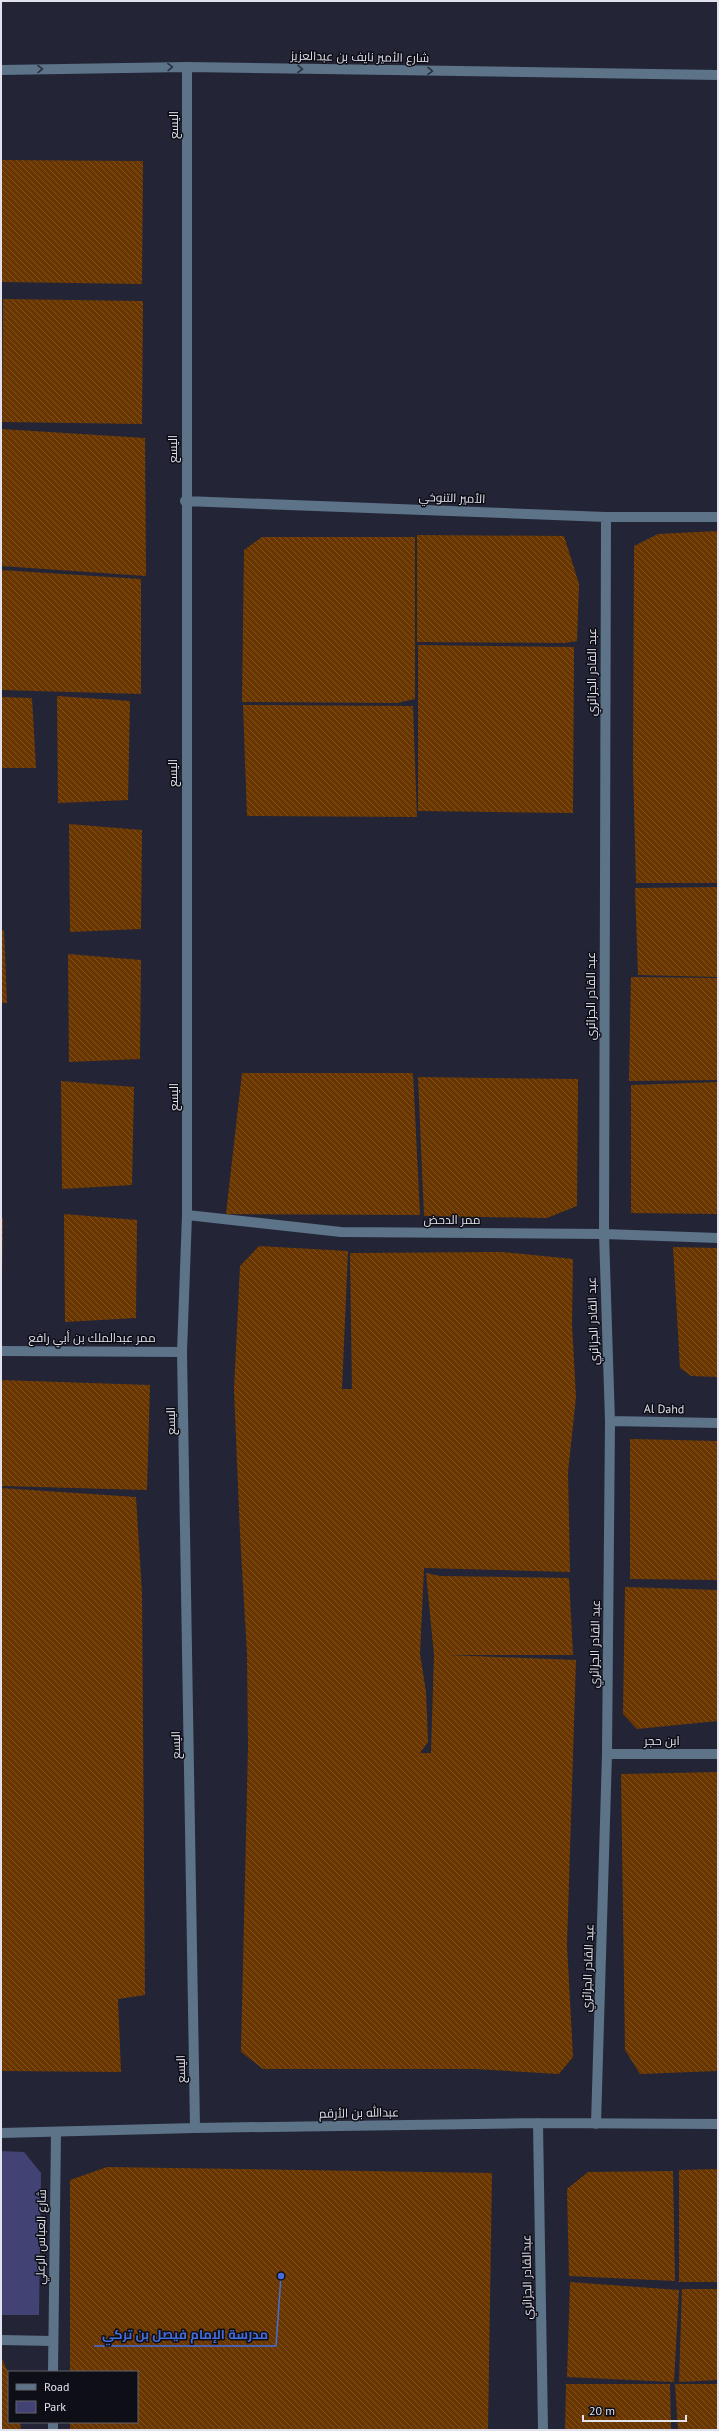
<svg xmlns="http://www.w3.org/2000/svg" width="719" height="2431" font-family="'PT Sans',Cairo,sans-serif">
<style>
.green{fill:#424374}
.building{fill:url(#building-back-hatch)}
.lines{fill:none;stroke-linecap:round;stroke-linejoin:round}
.minor{stroke:#5c7388;stroke-width:10}
.oneway{stroke:#29313e}
.labels{text-anchor:middle;stroke-width:3;stroke-linejoin:round;paint-order:stroke}
.street-label{font-size:12px;fill:#e2e3ef;stroke:#0e0e16}
.leader{fill:none;stroke:#446cdd;stroke-width:1.5}
.callout-dot{fill:#446cdd;stroke:#0e0e16;stroke-width:1.5}
.callout-label{font-size:13px;text-anchor:middle;font-weight:bold;fill:#446cdd;stroke:#0e0e16;stroke-width:3;stroke-linejoin:round;paint-order:stroke}
</style>
<defs>
<pattern id="building-back-hatch" width="6" height="6" patternUnits="userSpaceOnUse"><rect width="6" height="6" fill="#6a3600"/><path d="M-1 5l2 2M0 0l6 6M5-1l2 2" fill="none" stroke="#7f5326"/></pattern>
</defs>
<rect width="100%" height="100%" fill="#232436"/>
<path class="green" d="M1 2151 24 2152 41 2173 39 2315H1Z"/>
<path class="building" d="M1 160 143 161 142 284 1 282Z
M3 299 143 301 142 424 2 422Z
M1 429 145 438 146 576 1 566Z
M718 531V883H636L633 769 634 546 658 534Z
M417 535 564 536 579 584 577 641 565 643 417 642Z
M262 537H415V699L397 703 242 702 244 550Z
M1 570 141 579V694L1 690Z
M418 645 574 647 573 813 418 811Z
M57 696 130 701 128 800 58 803Z
M1 697 32 698 36 768H1Z
M243 705 413 706 417 817 247 816Z
M69 824 142 830 141 929 70 932Z
M718 887V977L638 975 635 888Z
M1 930H4L7 1003H1Z
M68 954 141 960 140 1059 69 1062Z
M631 977 718 978V1080L629 1081Z
M242 1073H413L420 1215 226 1214Z
M418 1077 578 1079 577 1206 547 1218 424 1216Z
M61 1081 134 1087 132 1185 62 1189Z
M718 1082V1214L631 1213V1085Z
M64 1214 137 1220 136 1318 65 1322Z
M1 1218H3L2 1279H1Z
M259 1246 348 1251 342 1389H352L350 1253 502 1252 573 1259 572 1325 576 1397 568 1472 570 1572 424 1568 420 1654 426 1692 428 1742 420 1753H431L434 1655 426 1573 440 1576 569 1578 573 1655H447L576 1660 567 1945 573 2057 559 2074 475 2069H263L241 2052 248 1747 247 1653 240 1534 234 1390 240 1266Z
M673 1247 718 1248V1377L691 1376 680 1368Z
M1 1380 150 1385 147 1490 1 1486Z
M630 1439 718 1441V1580L630 1579Z
M1 1488 136 1497 142 1593 145 1995 118 1999 121 2072 1 2071Z
M625 1587 718 1590V1721L637 1729 623 1714Z
M718 1772V2071L640 2074 625 2050 621 1774Z
M107 2167 492 2173 488 2430H70V2422H137V2372H70V2180Z
M718 2169V2282H679V2170Z
M673 2171 675 2281 569 2276 567 2189 588 2172Z
M570 2282 679 2290 674 2382 567 2377Z
M682 2289H718V2380L679 2382Z
M1 2357 9 2374V2422H20L21 2430H1Z
M566 2384H670L671 2430H565Z
M675 2384H718V2430H678Z"/>
<g class="lines">
<path class="minor" d="M187 67V1215L182 1352 195 2128
M1 70 187 67 718 75
M185 501 606 517H718
M187 1215 341 1232 604 1234 718 1238
M1 1351 182 1352
M610 1421 718 1423
M607 1754H718
M538 2123 543 2430
M596 2124 607 1754 610 1421 604 1234 606 517
M1 2133 195 2128 538 2123 718 2124
M1 2340 53 2341
M53 2372 56 2133
M53 2430V2422"/>
</g>
<defs><path id="oneway-chevron" d="M-2-3.5L2.5 0L-2 3.5" fill="none" stroke-width="1.6" stroke-linecap="round" stroke-linejoin="round"/></defs>
<g class="oneway">
<use href="#oneway-chevron" transform="translate(170 67) rotate(-1)"/>
<use href="#oneway-chevron" transform="translate(40 69) rotate(-1)"/>
<use href="#oneway-chevron" transform="translate(300 69) rotate(1)"/>
<use href="#oneway-chevron" transform="translate(430 71) rotate(1)"/>
</g>
<g class="labels">
<g class="street-label">
<text transform="translate(360 57) rotate(1)" y="4">شارع الأمير نايف بن عبدالعزيز</text>
<text transform="translate(174 125) rotate(-90)" y="4">اليسع</text>
<text transform="translate(173 449) rotate(-90)" y="4">اليسع</text>
<text transform="translate(452 498) rotate(2)" y="4">الأمير التنوخي</text>
<text transform="translate(592 672) rotate(-90)" y="4">عبد القادر الجزائري</text>
<text transform="translate(173 773) rotate(-90)" y="4">اليسع</text>
<text transform="translate(591 996) rotate(-90)" y="4">عبد القادر الجزائري</text>
<text transform="translate(174 1097) rotate(-90)" y="4">اليسع</text>
<text x="452" y="1224">ممر الدحض</text>
<text transform="translate(593 1321) rotate(-92)" y="4">عبد القادر الجزائري</text>
<text x="92" y="1342">ممر عبدالملك بن أبي رافع</text>
<text transform="translate(664 1409) rotate(1)" y="4">Al Dahd</text>
<text transform="translate(171 1421) rotate(-91)" y="4">اليسع</text>
<text transform="translate(595 1644) rotate(-89)" y="4">عبد القادر الجزائري</text>
<text x="662" y="1745">ابن حجر</text>
<text transform="translate(176 1745) rotate(-91)" y="4">اليسع</text>
<text transform="translate(588 1968) rotate(-88)" y="4">عبد القادر الجزائري</text>
<text transform="translate(181 2069) rotate(-91)" y="4">اليسع</text>
<text transform="translate(359 2113) rotate(-1)" y="4">عبدالله بن الأرقم</text>
<text transform="translate(41 2237) rotate(-89)" y="4">شارع العباس الرعلي</text>
<text transform="translate(527 2277) rotate(-91)" y="4">عبدالقادر الجزائري</text>
</g>
</g>
<path class="leader" d="M281 2276L276 2346H94"/>
<circle class="callout-dot" cx="281" cy="2276" r="4"/>
<g class="callout-label">
<text x="185" y="2339">مدرسة الإمام فيصل بن تركي</text>
</g>
<rect width="719" height="2431" fill="none" stroke="#e2e3ef" stroke-width="4"/>
<rect x="8" y="2371" width="130" height="52" fill="#0e0e16" stroke="#63636d"/>
<rect x="16" y="2384" width="20" height="6" fill="#5c7388" stroke="#63636d"/>
<text x="44" y="2391" font-size="12" fill="#e2e3ef">Road</text>
<rect x="16" y="2401" width="20" height="12" fill="#424374" stroke="#63636d"/>
<text x="44" y="2411" font-size="12" fill="#e2e3ef">Park</text>
<path d="M583 2415v6h103v-6" fill="none" stroke="#e2e3ef" stroke-width="2"/>
<text x="589" y="2415" font-size="12" fill="#e2e3ef" stroke="#0e0e16" stroke-width="3" paint-order="stroke">20 m</text>
</svg>
